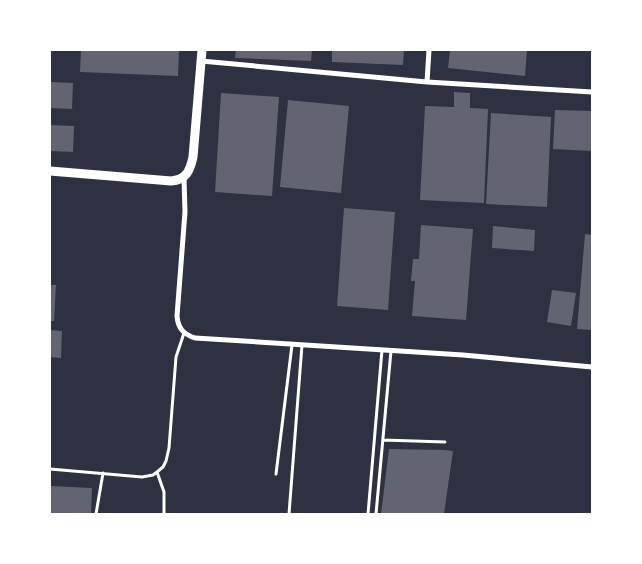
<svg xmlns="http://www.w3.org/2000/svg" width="642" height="564" font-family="'Noto Sans',sans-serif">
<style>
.building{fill:#626471}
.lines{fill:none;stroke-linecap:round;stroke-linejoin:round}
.service{stroke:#fff;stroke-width:3}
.minor{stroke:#fff;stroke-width:5}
.tertiary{stroke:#fff;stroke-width:9}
</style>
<rect width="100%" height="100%" fill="#2d3142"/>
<path class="building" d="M81 50 179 51 178 76 80 72Z
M236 50H312L311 61 235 58Z
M332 50H404L403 65 332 62Z
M450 50H527L525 76 448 68Z
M50 82 73 83 72 109 50 108Z
M454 92 470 93V108L488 109 484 203 420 200 425 106 454 107Z
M221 93 279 97 272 196 215 192Z
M288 100 349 106 341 193 280 187Z
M555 110 592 111V151L553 149Z
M491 113 551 117 547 207 486 204Z
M50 125 74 126 73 152 50 151Z
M344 208 395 212 388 310 337 306Z
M421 225 473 229 466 320 412 316 415 281H411L413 259H419Z
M493 226 535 230 534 251 492 248Z
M585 234 592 235V330L577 329Z
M50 285H56L54 321H50Z
M552 290 576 293 571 326 547 322Z
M50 330 62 331 61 358 50 357Z
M389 449 445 450 453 451 444 514H381Z
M50 486 92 488 91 514H50Z"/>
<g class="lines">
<path class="service" d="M383 440 445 442
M50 469 142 477 153 475 157 472 163 467 166 461 169 448 176 357 184 333
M157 472 164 492V514
M276 474 292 345
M96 514 103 473
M289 514 302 345
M368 514 382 350
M376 514 391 351"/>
<path class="minor" d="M201 61 427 82 592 92
M427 82 429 50
M184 178 185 212 177 316C178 328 183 334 195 338L463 355 592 367"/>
<path class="tertiary" d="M50 171 171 181C186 180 190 171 193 157L202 50"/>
</g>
<rect width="642" height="564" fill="none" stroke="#ffffff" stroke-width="102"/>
</svg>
